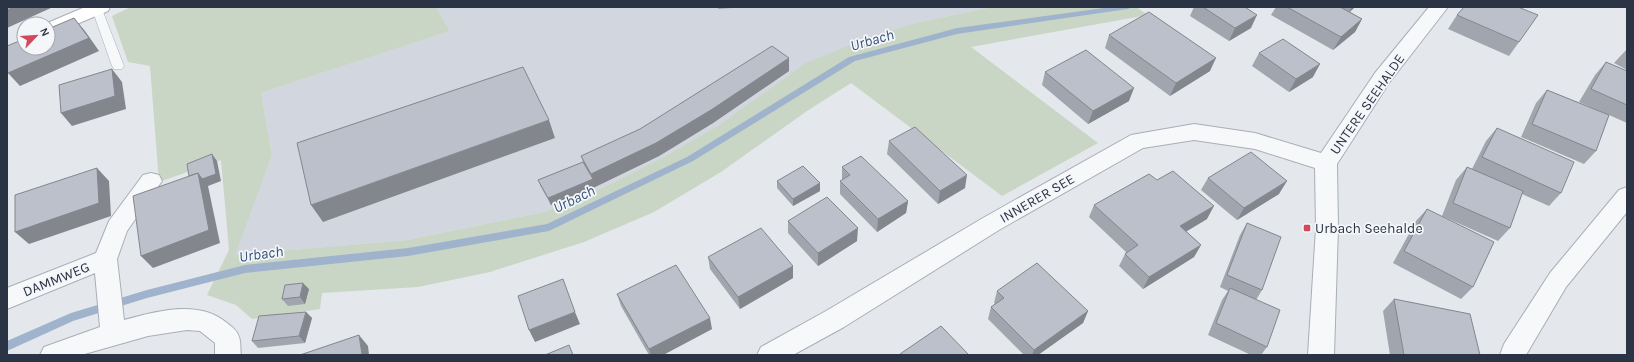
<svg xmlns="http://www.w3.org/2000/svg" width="1634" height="362" font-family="Karla,sans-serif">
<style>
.built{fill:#d2d6de}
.green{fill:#c9d6c5}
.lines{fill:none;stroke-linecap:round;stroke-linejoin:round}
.stream{fill:#9fb4cc;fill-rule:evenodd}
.lane-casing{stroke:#a9aeb7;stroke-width:1}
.street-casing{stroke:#a9aeb7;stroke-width:2}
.secondary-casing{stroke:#a9aeb7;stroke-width:2}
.lane{fill:#f7f8fa;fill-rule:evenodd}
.street{fill:#f7f8fa;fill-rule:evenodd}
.secondary{fill:#fff;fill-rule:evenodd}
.wall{fill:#a1a5ae}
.shaded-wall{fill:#83868d}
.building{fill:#bbc0ca;stroke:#83868d}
.poi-dot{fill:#d1495b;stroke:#f4f6f9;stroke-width:1.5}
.labels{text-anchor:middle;stroke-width:3.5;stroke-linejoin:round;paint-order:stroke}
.street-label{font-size:14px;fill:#2b3445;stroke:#f4f6f9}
.poi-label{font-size:14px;fill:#2b3445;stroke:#f4f6f9;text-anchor:start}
.water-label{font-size:15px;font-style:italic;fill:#34527a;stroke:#f4f6f9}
</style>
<rect width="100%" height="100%" fill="#e4e7ec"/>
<path class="built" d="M436 7H992L920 22 719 125 660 159 600 189 544 212 407 240 234 255 272 155 261 93 450 31Z"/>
<path class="green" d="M131 7H436L450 31 261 93 272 155 235 255 407 240 544 212 600 189 660 159 719 125 806 63 870 37 920 22 992 7H1136L1148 15 971 47 1098 143 1002 196 851 83 807 111 721 172 654 212 584 242 490 272 418 287 322 293 320 309 252 319 236 305 207 295 229 250 221 160 159 182 150 66 128 62 112 16Z"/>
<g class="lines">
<path class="stream" d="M1111 7H1132L1128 9 957 34 855 61 693 161 549 231 408 256 245 273 147 298 73 321 7 351V341L71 313 147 290 245 265 408 248 547 224 687 157 849 57 957 28Z"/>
<g class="lane-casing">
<path id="lane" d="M93 7H101L102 9 124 66 122 69H114L112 66 92 9Z"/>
</g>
<g class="street-casing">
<path id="street" d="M1429 7H1448L1389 83 1337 164 1338 228 1334 355H1308L1316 228 1315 168 1255 149 1194 140 1143 148 999 230 844 327 793 355H757L761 347 826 311 983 218 1131 135 1194 124 1255 133 1321 153 1375 73Z
M151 173 159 175 162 181 127 231 117 259 124 320C157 311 199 299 227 323 232 327 237 330 239 337 241 342 240 349 241 355H215V343L200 331 187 330 148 336 81 355H40L44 347 100 327 95 273 7 309V288L96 253 109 221 143 175Z
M1627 187V212L1566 287 1526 355H1500L1504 344 1550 273 1619 190Z"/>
</g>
<g class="secondary-casing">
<path id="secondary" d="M85 7H110L108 11 48 36V24H45Z"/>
</g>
<use href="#lane" class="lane"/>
<use href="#street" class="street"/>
<use href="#secondary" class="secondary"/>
</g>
<path class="wall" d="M718 7H745L718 9Z
M1194 7H1245L1251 28 1229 41 1190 16Z
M1276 7H1355L1350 12 1362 19 1355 32 1333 50 1271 15Z
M1457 15 1519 42 1509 56 1448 29Z
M1109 35 1210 71 1170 96 1105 48Z
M1627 49V70L1614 63Z
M1259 53 1313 77 1289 92 1252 66Z
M1606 62 1627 71V123L1609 115 1596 151 1584 164 1521 137 1536 103 1547 90 1604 113 1579 102 1595 75Z
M789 71 713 123 659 156 595 187 551 205 541 187 538 180 583 162 581 156Z
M1045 72 1129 101 1088 124 1042 85Z
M1497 128 1561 193 1549 206 1522 194 1510 228 1498 241 1442 216 1456 180 1467 167 1472 169 1486 141Z
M889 141 965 188 938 204 887 154Z
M842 167 908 201 906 213 877 232 840 194V181L842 180Z
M1208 178 1279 194 1237 220 1201 190Z
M1157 180 1207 219 1186 231 1201 245 1194 257 1143 289 1119 266 1126 252 1089 217 1094 205Z
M777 181 820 183V191L793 206 777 188Z
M1427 209 1473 287 1461 299 1393 263 1416 221Z
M788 221 857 241 818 266 788 233Z
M1247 223 1262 290 1256 300 1267 347 1261 355H1251L1208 335 1222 300 1228 291 1220 287 1240 235Z
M708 257 793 278 740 309 710 269Z
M309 289 305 304 288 306 282 299Z
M997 291 1088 311 1083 323 1038 355H1024L988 319 991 307 995 304 994 303Z
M617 294 712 329 663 355H649L621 306Z
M1394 299 1480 355H1390L1383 311Z
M306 312 312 318 305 343 258 348 252 341Z"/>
<path class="shaded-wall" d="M13 7H53L7 28V10Z
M1352 7H1355L1348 13Z
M1257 15 1251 28 1229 41 1235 28Z
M74 18 85 31 99 51 20 86 8 73Z
M1362 19 1355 32 1333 50 1341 37Z
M789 58V71L713 123 659 156 595 187 551 205 548 198 593 179 591 174Z
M1216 58 1210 71 1170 96 1176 83Z
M1320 64 1313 77 1289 92 1296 79Z
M112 69 122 82 126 109 72 126 61 113Z
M1134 88 1129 101 1088 124 1093 111Z
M549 120 555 138 323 222 311 205Z
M212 154 217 161 221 181 208 186 220 243 153 268 141 256Z
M97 168 109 181 111 216 29 244 15 232Z
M967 175 965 188 938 204 940 191Z
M1287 181 1279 194 1237 220 1244 208Z
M820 183V191L793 206V199Z
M908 201 906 213 877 232 878 219Z
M1214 206 1207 219 1174 239 1180 226Z
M858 228 857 241 818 266V253Z
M1201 245 1194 257 1143 289 1149 277Z
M793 266V278L740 309 738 297Z
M303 283 309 289 305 304 300 297Z
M1088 311 1083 323 1038 355H1032L1034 350Z
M306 312 312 318 305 343 299 336Z
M575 312 580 324 535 342 529 330Z
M710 318 712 329 663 355H651L649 349Z
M359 335 368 346 369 355H362Z"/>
<path class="building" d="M7 7H13L7 10Z
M1203 7H1245L1257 15 1235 28Z
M1287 7H1340L1362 19 1341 37Z
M1464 7H1518L1538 15 1519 42 1457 15Z
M1149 12 1216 58 1176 83 1109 35Z
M74 18 89 38 8 73 7 72V46L24 39V48H48V29Z
M1283 39 1320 64 1296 79 1259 53Z
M772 46 789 58 711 110 656 143 591 174 581 156 640 129Z
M1086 50 1134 88 1093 111 1045 72Z
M1606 62 1627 71V105L1591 89Z
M523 67 549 120 311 205 297 143Z
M112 69 115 96 61 113 59 85Z
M1547 90 1609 115 1596 151 1532 124Z
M915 127 967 175 940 191 889 141Z
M1497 128 1574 162 1561 193 1482 157Z
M1251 152 1287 181 1244 208 1208 178Z
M212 154 216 174 202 179 198 173 189 176 187 164Z
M861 156 908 201 878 219 840 181 850 175 842 167Z
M583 162 593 179 548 198 538 180Z
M803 166 820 183 793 199 777 181Z
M1467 167 1523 191 1510 228 1453 203Z
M97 168 99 203 15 232V195Z
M1173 171 1214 206 1180 226 1201 245 1149 277 1125 254 1138 245 1094 205 1149 174 1157 180Z
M198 173 209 230 141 256 133 196Z
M827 197 858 228 818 253 788 221Z
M1427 209 1494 242 1473 287 1404 251Z
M1247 223 1281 237 1262 290 1227 275Z
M761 228 793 266 738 297 708 257Z
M1037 263 1088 311 1034 350 991 307 1004 298 997 291Z
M676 265 710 318 649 349 617 294Z
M563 279 575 312 529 330 518 296Z
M303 283 300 297 282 299 285 285Z
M1230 288 1280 310 1267 347 1216 323Z
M1394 299 1470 314 1480 355H1404Z
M306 312 299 336 252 341 259 316Z
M941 326 969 355H901L900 354Z
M359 335 362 355H300Z
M569 345 573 355H545Z"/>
<rect class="poi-dot" x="1303" y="224" width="8" height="8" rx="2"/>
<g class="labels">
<g class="street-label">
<text transform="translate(1367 104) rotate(-55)" y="5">UNTERE SEEHALDE</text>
<text transform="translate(1037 198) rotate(-30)" y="5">INNERER SEE</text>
<text transform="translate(56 279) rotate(-22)" y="5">DAMMWEG</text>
</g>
<g class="poi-label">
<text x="1315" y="233">Urbach Seehalde</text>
</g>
<g class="water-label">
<text transform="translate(872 40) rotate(-16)" y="5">Urbach</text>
<text transform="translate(574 199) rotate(-26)" y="5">Urbach</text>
<text transform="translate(261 254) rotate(-8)" y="5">Urbach</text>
</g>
</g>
<rect width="1634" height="362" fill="none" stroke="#2b3445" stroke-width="16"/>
<g transform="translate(36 36) rotate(65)"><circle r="19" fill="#f4f6f9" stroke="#a4a8b1"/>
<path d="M0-3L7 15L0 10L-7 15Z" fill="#d1495b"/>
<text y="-6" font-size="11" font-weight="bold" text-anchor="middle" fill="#2b3445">N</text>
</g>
</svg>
